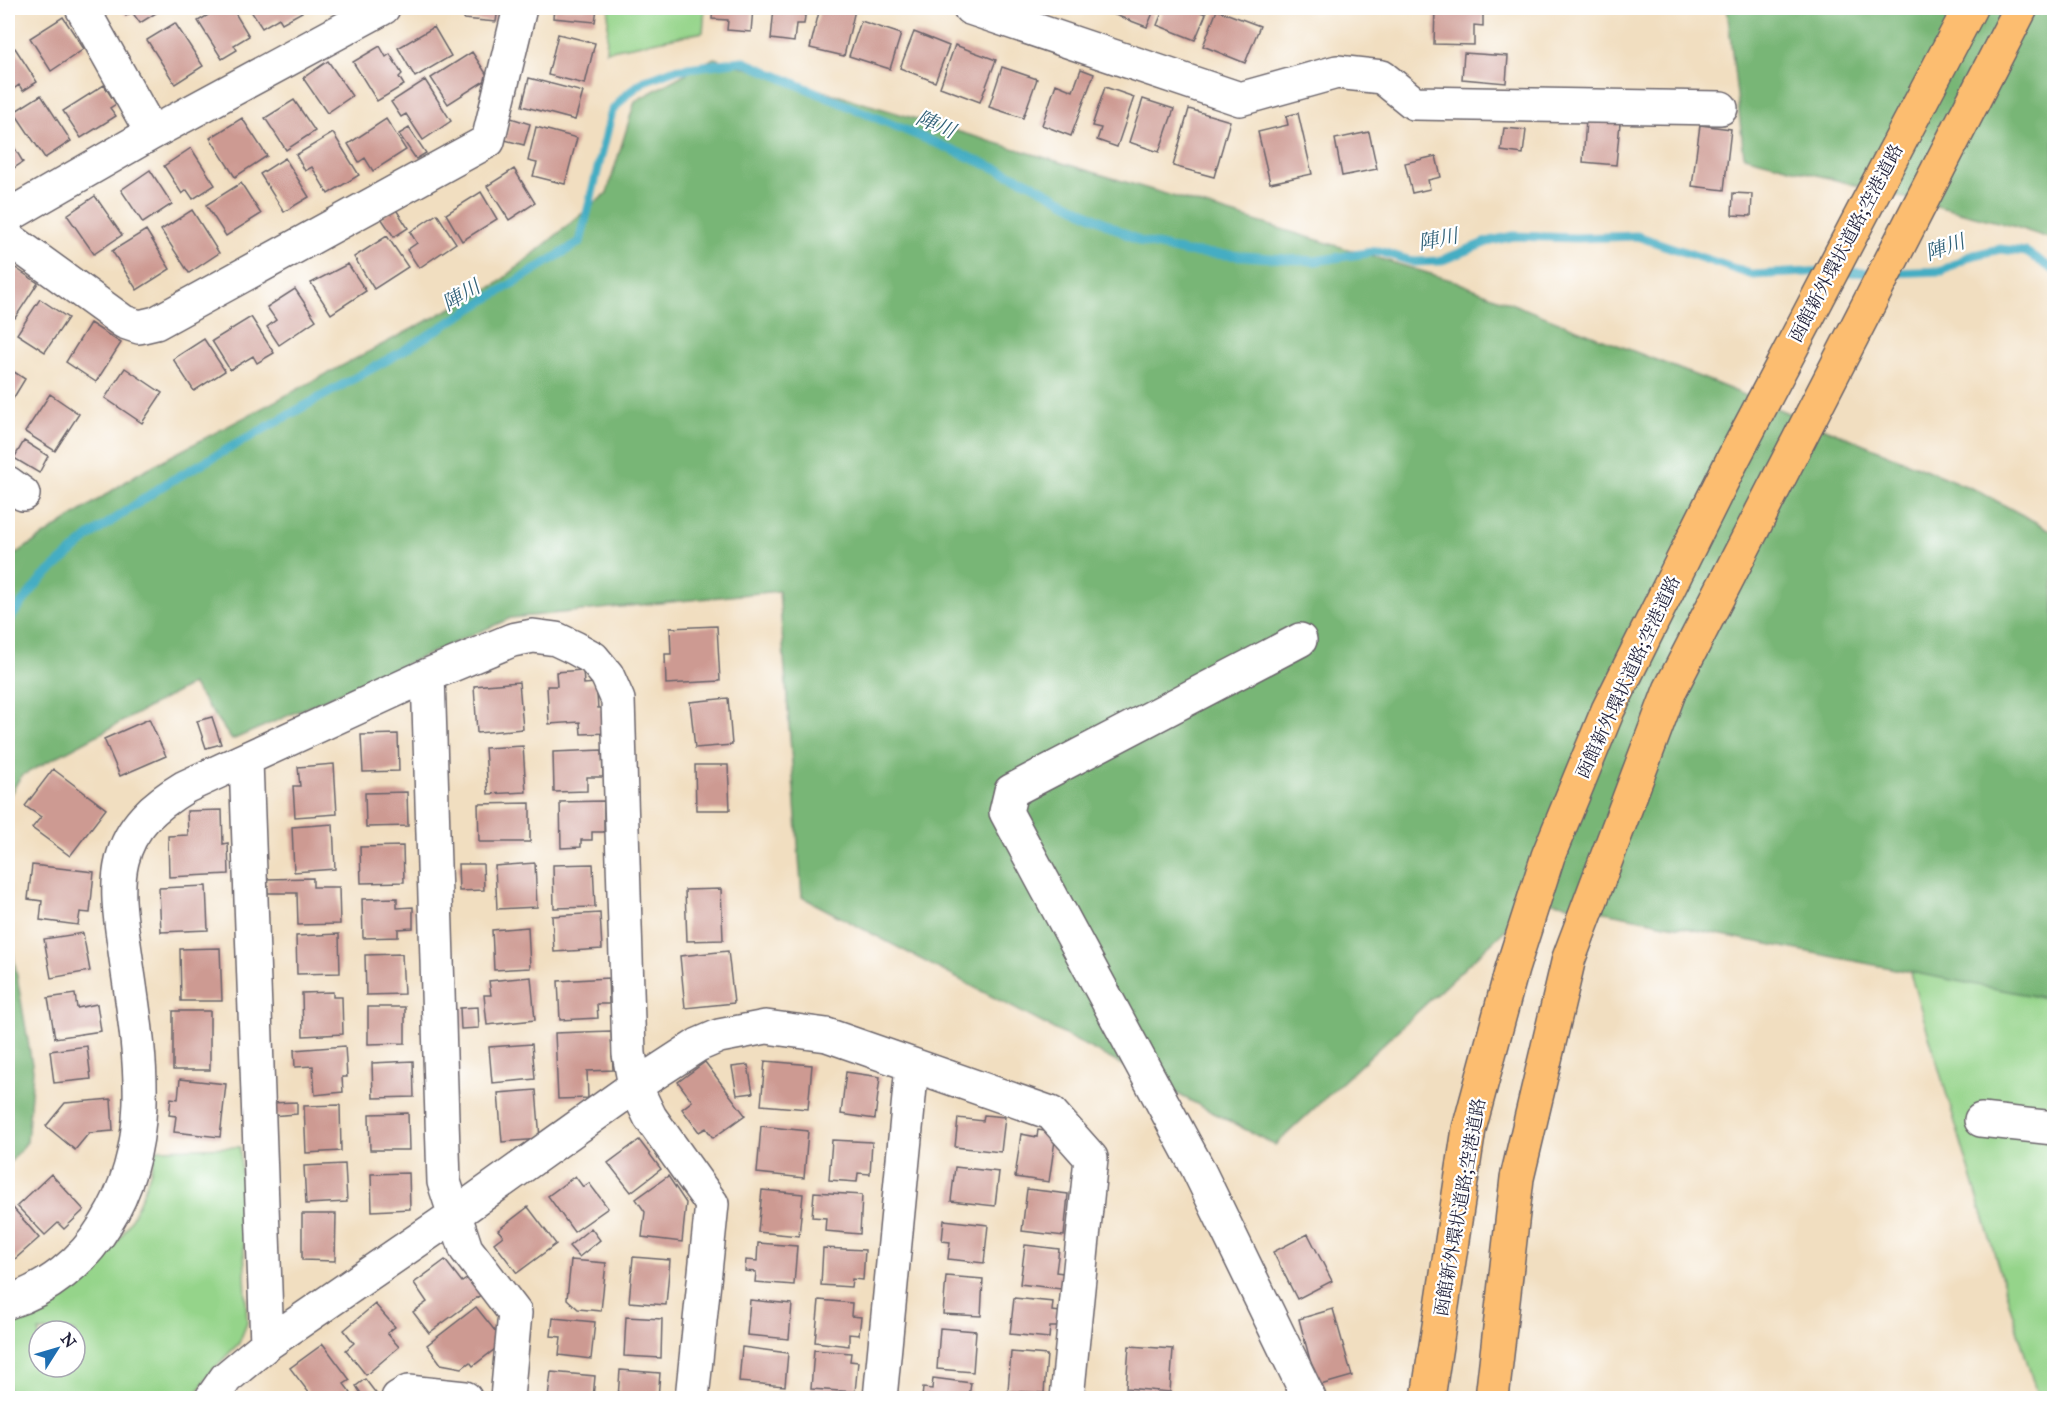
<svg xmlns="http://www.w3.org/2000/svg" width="2062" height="1406" font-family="'IM FELL Great Primer','Noto Serif JP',serif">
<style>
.green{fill:#95d48a;stroke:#5c7b62;stroke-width:1.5;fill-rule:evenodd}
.forest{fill:#78b676;stroke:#4d6c58;stroke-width:1.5}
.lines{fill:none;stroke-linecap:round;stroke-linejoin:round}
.stream{stroke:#44adc3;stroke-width:9}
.building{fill:#cd9a92}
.minor-casing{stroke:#6a646a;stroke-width:36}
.highway-casing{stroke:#6a646a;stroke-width:36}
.minor{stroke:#fff;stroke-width:33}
.highway{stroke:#fcbd6f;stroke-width:33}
.labels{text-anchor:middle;stroke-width:4.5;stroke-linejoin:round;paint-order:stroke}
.street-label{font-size:18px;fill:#22223b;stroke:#fff}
.water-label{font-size:20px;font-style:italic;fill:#316178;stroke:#fff}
</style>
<rect width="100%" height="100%" fill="#fff"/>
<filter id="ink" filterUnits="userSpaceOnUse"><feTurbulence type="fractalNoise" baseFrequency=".0167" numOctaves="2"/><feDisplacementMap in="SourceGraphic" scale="12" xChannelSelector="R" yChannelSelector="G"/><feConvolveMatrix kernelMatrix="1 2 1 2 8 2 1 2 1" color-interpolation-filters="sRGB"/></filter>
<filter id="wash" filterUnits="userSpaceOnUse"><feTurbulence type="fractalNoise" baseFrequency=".008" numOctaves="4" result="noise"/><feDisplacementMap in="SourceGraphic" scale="24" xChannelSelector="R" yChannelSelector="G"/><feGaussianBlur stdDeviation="1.35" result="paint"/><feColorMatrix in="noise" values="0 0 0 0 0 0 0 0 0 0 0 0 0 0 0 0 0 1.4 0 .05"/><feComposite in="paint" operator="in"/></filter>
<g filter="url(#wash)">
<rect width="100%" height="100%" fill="#f1dec0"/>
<path class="green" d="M609 8H705L703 32 606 51Z
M1798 601 2054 625V1398H2038Z
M240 1147 247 1323 239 1343 209 1374 194 1398H8V1323C95 1285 133 1242 157 1149ZM39 1331H75V1367H39Z"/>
<path class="forest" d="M1727 8H2054V240L2013 226 1744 156Z
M714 58 1454 281 1715 383 1978 491 2054 532V1000L1538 899 1275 1145 802 897 779 591 511 618 232 740 192 684 21 776 8 798V559L139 473 497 284 607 193 635 101Z
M8 924 33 1070 27 1142 8 1165Z"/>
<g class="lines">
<path class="stream" d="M1839 272 1877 273
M1890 273 1942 271 1970 256 2000 249 2026 252 2054 270
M8 621 40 580 90 536 167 483 396 355 580 242 612 111 626 95 644 81 673 70 742 61 1028 182 1139 241 1185 252 1315 261 1379 251 1414 262 1440 261 1487 242 1513 236 1576 238 1637 236 1753 275 1826 271"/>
</g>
<g id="blocks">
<path class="building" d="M121 8H164L140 23 132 12 126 16Z
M220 8H232L249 36 234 45 237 50 222 59 198 21Z
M249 8H299L302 12 282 23 279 18 262 28Z
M466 8H498L496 22 464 19Z
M554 8H597L595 22 553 18Z
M713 8H753L751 32 727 30 728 20 712 19Z
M774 8H806L804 24H796L794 42 771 39Z
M820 8 855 10 844 56 810 48Z
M1112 8H1155L1147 27 1110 13Z
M1164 8H1189L1206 14 1195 40 1157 25Z
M1435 8H1483V26L1474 25V45L1434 44Z
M1217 10 1260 26 1245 63 1203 46Z
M63 17 84 49 51 71 30 38Z
M861 21 901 34 890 69 849 56Z
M175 23 203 66 175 84 147 40Z
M434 27 451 56 415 77 398 48Z
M914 32 949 46 935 82 900 68Z
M558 34 595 43 585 84 548 75Z
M955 45 996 60 980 102 940 87Z
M380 46 386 57 390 54 402 74 399 77 404 85 377 101 353 62Z
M15 48 37 82 23 91 19 85 8 93V53Z
M472 52 489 78 448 104 431 78Z
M1464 53 1508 56 1506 83 1462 79Z
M328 61 352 96 327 113 303 78Z
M1002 67 1037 79 1023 118 989 107Z
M1081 69 1094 74 1071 136 1042 125 1056 84 1073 91Z
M529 78 583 92 575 120 522 106Z
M425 80 451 121 423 140 406 114 401 117 391 102Z
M104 85 116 104 110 108 116 116 81 138 63 111Z
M1105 87 1134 97 1117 147 1097 140 1101 128 1092 126Z
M41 95 71 141 45 158 14 112Z
M1143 99 1174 109 1159 152 1129 142Z
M294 100 315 131 286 150 265 118Z
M1189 109 1230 121 1214 177 1173 166Z
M1298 113 1312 174 1270 183 1258 132 1288 125 1286 116Z
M242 118 267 156 235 177 210 138Z
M511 118 530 124 524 145 505 140Z
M386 119 406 150 373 171 365 158 359 162 348 144Z
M1586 120 1620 123 1616 165 1583 162Z
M1700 125 1731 129 1724 190 1692 186Z
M536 127 577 138 565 184 533 176 537 163 528 161Z
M409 128 426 153 416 159 399 134Z
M1504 128 1526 130 1523 154 1501 151Z
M1369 132 1377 169 1342 176 1335 139Z
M333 133 359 175 328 194 312 167 305 171 296 155Z
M8 137 23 162 8 172Z
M191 148 215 185 193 199 187 190 182 194 164 166Z
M1436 156 1441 177 1428 180 1430 189 1412 193 1405 163Z
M285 158 309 197 284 212 260 174Z
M514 169 535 203 509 220 487 186Z
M150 170 172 204 143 223 121 190Z
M241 183 261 214 226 236 206 205Z
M481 192 497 219 462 241 446 214Z
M1733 193 1752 194 1751 216 1732 215Z
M95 196 122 235 94 254 67 215Z
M395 208 408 228 394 237 381 218Z
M192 210 219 253 189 273 161 230Z
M437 214 456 243 419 268 407 250 417 243 410 232Z
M146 230 170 269 137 290 112 251Z
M387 236 408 267 374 289 354 257Z
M8 263 38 283 15 318 8 313Z
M348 264 366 291 331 314 311 283Z
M295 289 316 320 279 345 267 327 276 320 267 307Z
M40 299 68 318 45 352 17 334Z
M251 317 274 353 257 363 253 356 230 370 212 341Z
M90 323 121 343 96 382 66 362Z
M204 339 225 371 194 391 173 359Z
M8 368 25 379 8 407Z
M125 368 162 393 142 423 105 398Z
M50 394 79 414 55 451 25 432Z
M24 441 48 456 39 473 14 458Z
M717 626 720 681 666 684 665 654H671L670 628Z
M583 670 584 684 596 683 598 708H608L609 733 581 734 580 722 549 724 547 686H557L556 672Z
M519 682 523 729 477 733 474 686Z
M728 698 732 745 695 748 690 702Z
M212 717 221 744 206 748 197 721Z
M149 719 166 756 120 776 104 739Z
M398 734 399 771 363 772 361 735Z
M523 746 526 792 488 794 485 748Z
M602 750 603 777H587V791L554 792 553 752Z
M334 764 337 814 295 817 293 786H300L298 767Z
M695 765H728L730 810H696Z
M53 769 106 809 70 856 32 828 41 817 25 806Z
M407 792 408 826 366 827 365 793Z
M604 801V832H592V840H581V847L561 848 560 802Z
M530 803V842H479L478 804Z
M222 810 223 844 228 843 229 874 169 877 168 836 188 835 187 811Z
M333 824 335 869 294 872 292 827Z
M403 846 404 882 361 883 360 847Z
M535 863 537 907 497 909 495 866Z
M458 864H483L484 890 459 891Z
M593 864 595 907 554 908 553 865Z
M32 865 94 872 90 913 80 912 78 925 40 920 42 901 28 899Z
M313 878V887H339L340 924 298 925 297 893H268L267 879Z
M206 886 208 930 161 932 159 888Z
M721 889 723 940 687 941 685 890Z
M397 898V908L413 907V928L398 929V937L363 938 362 899Z
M600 913 602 949 554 952 552 916Z
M528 927 530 968 494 970 492 930Z
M83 933 90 971 51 978 44 939Z
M339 934 340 973 297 974 296 936Z
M220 948 222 1001H181L180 949Z
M728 951 734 1003 685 1008 680 956Z
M402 954 404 994 366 995 365 955Z
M531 977 535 1020 487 1025 484 995H491L489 981Z
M608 978 609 1004H597L598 1018 560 1020 558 981Z
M333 992V997H342L343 1034 303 1036 302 993Z
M75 994 77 1008 97 1004 101 1031 55 1038 48 998Z
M368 1007H405V1043L368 1044Z
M478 1007 479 1028 461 1029 460 1008Z
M173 1011H210V1070H173Z
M611 1031 613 1070 587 1071 588 1098 558 1099 555 1033Z
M532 1044 535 1079 492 1083 489 1047Z
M87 1046 91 1079 54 1083 50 1051Z
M345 1046 347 1077H342L343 1092 315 1095 313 1066 295 1067 294 1050Z
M413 1061 414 1097 373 1098 372 1063Z
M765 1061 812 1065 808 1109 761 1105Z
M705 1062 745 1115 713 1138 706 1128 699 1132 682 1109 692 1101 678 1082Z
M748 1065 753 1093 737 1095 732 1067Z
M846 1072 880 1077 875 1119 841 1114Z
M180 1079 226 1084 220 1137 174 1132 176 1116 169 1115 171 1098 178 1099Z
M536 1090 540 1139 502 1142 498 1093Z
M111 1099 113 1131 89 1133 75 1150 46 1126 65 1103Z
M297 1102V1114L270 1116V1103Z
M340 1105 341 1151 306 1153 304 1106Z
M408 1113 409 1150H370L369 1114Z
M984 1115 1005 1117 1001 1152 955 1147 958 1118 983 1121Z
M761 1126 808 1131 804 1178 757 1173Z
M1038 1130 1056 1133 1049 1182 1015 1177 1021 1134 1037 1137Z
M639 1140 661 1169 631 1192 608 1163Z
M832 1140 872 1142 870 1174 858 1173 857 1182 829 1180Z
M345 1164 347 1202 306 1204 304 1166Z
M955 1167 999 1172 995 1206 951 1201Z
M409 1173 410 1209 372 1211 371 1174Z
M51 1174 84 1210 64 1229 58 1223 45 1235 17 1206Z
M575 1176 583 1187 589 1183 608 1208 574 1232 548 1196Z
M668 1176 686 1203 682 1242 642 1237 645 1212 636 1199Z
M1027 1189 1068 1194 1064 1236 1022 1231Z
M762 1190 803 1194 799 1236 758 1232Z
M814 1192 862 1195 860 1234 825 1231 826 1218 812 1217Z
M8 1202 39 1238 8 1265Z
M528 1207 556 1244 517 1273 494 1243 503 1236 498 1230Z
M302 1214H336L335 1261 302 1260Z
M944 1220 988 1225 984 1263 948 1259 950 1242 942 1241Z
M591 1228 600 1240 579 1257 569 1246Z
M1308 1234 1332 1281 1297 1299 1273 1252Z
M758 1243 797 1246 794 1285 755 1282 756 1272 745 1271 746 1260 757 1261Z
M1025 1245 1059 1249 1056 1272 1063 1273 1061 1289 1020 1284Z
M823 1248 865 1250 863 1280 852 1279 851 1287 821 1285Z
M633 1257 670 1260 666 1305 629 1302Z
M445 1260 462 1282 474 1274 486 1291 429 1333 413 1312 427 1302 414 1283Z
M571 1260 606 1263 601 1311 578 1309 567 1299Z
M946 1276 983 1279 981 1316 943 1314Z
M1014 1298 1053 1302 1052 1311 1061 1312 1059 1327H1050L1049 1338 1010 1334Z
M750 1300 792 1304 789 1339 747 1335Z
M819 1300 852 1303 851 1316 861 1317 859 1335 849 1334V1346L815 1342Z
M375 1304 395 1327 387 1333 399 1347 366 1375 346 1350 354 1343 344 1330Z
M476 1307 504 1342 473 1366 470 1362 462 1368 441 1364 427 1345Z
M1333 1309 1352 1376 1317 1386 1299 1319Z
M626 1317 662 1319 661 1358 624 1356Z
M553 1318 595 1322 591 1359 559 1355 561 1337 551 1336Z
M940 1328 976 1331 973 1372 937 1369Z
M323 1344 350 1380 344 1384 351 1393 344 1398H313L290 1368Z
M1129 1346 1173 1349 1170 1392 1126 1388Z
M742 1347 788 1353 785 1386 739 1382Z
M814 1350 851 1353 850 1361 858 1362 855 1392 811 1389Z
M1011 1352 1047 1355 1044 1393 1008 1391Z
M620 1370 660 1373 658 1398H618Z
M551 1372 595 1376 593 1398H548Z
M933 1378 971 1383 969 1398H922L923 1388 932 1389Z
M365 1379 378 1396 374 1398H364L356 1386Z"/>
</g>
</g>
<g filter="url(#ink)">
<use href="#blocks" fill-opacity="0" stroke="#6a646a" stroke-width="1.5"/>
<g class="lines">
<g class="minor-casing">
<path id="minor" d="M82 8 152 133
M970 8 1240 99 1337 72 1382 77 1414 103 1721 108
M8 216 152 133 383 8
M8 238 124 322 139 327 156 323 488 141 520 8
M8 483 23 494
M1300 640 1011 791 1006 812 1197 1167 1309 1398
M428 675 444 1182 466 1249 515 1313 507 1398
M246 761 267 1344
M1981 1120 2054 1128
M8 1302C48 1289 83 1262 105 1225 159 1140 138 1045 125 951 121 922 115 890 122 861 130 826 155 805 185 787L428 675 512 640 533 636 556 639 575 648 593 658 607 675 618 700 629 1054 635 1086 650 1117 712 1204 692 1398
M212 1398 226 1378 267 1344 453 1216 635 1086 698 1045 719 1036 766 1027 827 1035 1051 1113 1091 1158 1067 1398
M398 1398 408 1392 465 1398
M880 1398 912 1066"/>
</g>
<g class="highway-casing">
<path id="highway" d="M1428 1398 1469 1129 1512 969 1548 856 1608 710 1731 463 1970 8
M1492 1398 1517 1178 1569 958 1670 690 2021 8"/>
</g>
<use href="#minor" class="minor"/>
<use href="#highway" class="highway"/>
</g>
</g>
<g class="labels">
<g class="street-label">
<text transform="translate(1846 243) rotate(-62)" y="6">函館新外環状道路;空港道路</text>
<text transform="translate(1628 677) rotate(-65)" y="6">函館新外環状道路;空港道路</text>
<text transform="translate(1460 1207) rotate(-80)" y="6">函館新外環状道路;空港道路</text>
</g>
<g class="water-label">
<text transform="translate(936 124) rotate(23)" y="7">陣川</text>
<text transform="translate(1438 239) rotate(-11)" y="7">陣川</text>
<text transform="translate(1945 247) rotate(-19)" y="7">陣川</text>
<text transform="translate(461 295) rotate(-31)" y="7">陣川</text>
</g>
</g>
<rect width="2062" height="1406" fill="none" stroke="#fff" stroke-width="30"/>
<g transform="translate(57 1349) rotate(53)"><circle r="28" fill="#ffffff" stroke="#a7a7b1" stroke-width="1.5"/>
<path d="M0-4.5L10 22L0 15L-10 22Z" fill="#1f6fb2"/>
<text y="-9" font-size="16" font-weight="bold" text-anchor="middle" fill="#22223b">N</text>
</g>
</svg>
